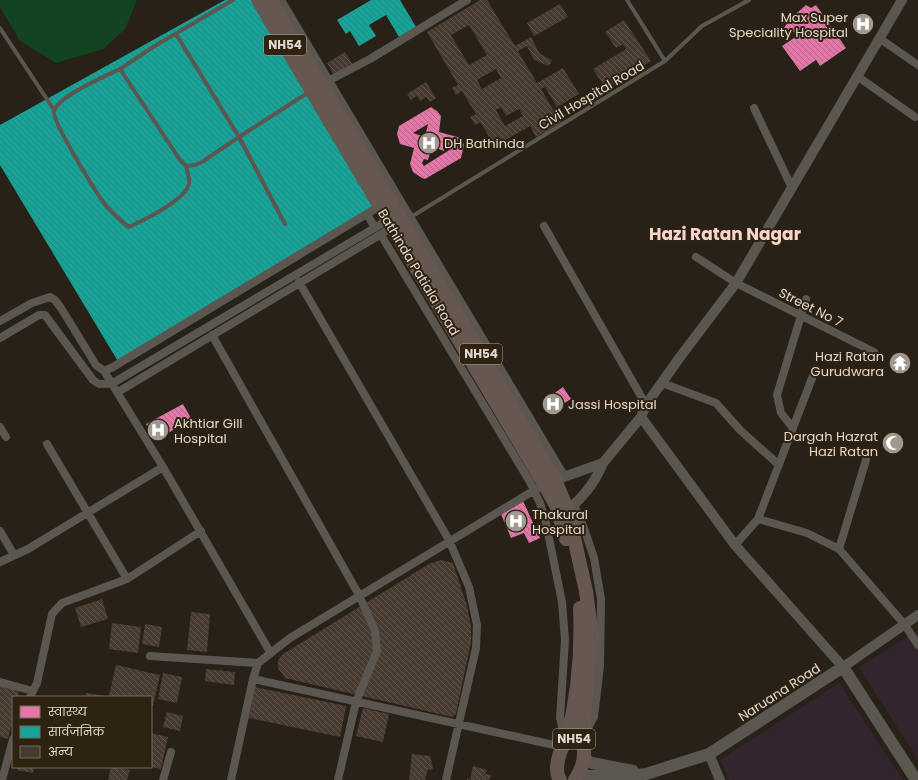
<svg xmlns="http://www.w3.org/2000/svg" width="918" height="780" font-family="Poppins,'Noto Sans Devanagari',sans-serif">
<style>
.commercial{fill:#33252e}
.park{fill:#124422}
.health{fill:url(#health-back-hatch);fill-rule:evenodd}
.public{fill:url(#public-back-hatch)}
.building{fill:url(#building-back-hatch);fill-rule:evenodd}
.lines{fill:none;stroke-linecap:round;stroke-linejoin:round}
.service{stroke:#5c5650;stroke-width:4}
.minor{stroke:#5c5650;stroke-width:8}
.tertiary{stroke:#5c5650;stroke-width:10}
.secondary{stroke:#5c5650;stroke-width:12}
.trunk{stroke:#665851;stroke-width:14}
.labels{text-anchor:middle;stroke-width:4;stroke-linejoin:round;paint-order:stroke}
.shield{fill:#2e2211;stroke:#aba296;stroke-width:1}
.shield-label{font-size:12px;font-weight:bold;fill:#e1d9cf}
.poi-label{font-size:13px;fill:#e1d9cf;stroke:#2e2211;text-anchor:start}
.street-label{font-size:13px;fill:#e1d9cf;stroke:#2e2211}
.district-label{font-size:17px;font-weight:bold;fill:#f8d6cd;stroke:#2e2211}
</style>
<defs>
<pattern id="health-back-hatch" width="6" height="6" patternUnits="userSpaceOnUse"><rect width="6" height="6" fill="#e377a8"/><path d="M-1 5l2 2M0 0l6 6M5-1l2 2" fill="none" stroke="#b36788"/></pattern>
<pattern id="public-back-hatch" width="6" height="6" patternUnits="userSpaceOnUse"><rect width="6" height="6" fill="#17a398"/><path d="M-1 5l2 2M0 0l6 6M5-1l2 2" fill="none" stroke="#24867d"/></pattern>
<pattern id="building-back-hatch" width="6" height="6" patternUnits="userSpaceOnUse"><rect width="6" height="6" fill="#473a31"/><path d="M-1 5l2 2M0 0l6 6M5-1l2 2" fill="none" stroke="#61564e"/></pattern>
</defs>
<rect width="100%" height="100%" fill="#282117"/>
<path class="commercial" d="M918 630V760L859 667Z
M839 683 903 780H729L720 760Z"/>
<path class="park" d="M0 0H137L125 29 103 49 56 63 20 41 0 7Z"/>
<path class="health" d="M806 5 811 8 816 5 846 48 820 66 816 60 800 71 782 46 797 36 792 30 787 34 782 31 790 19Z
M431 107 437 111 441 116 439 132 461 138 464 145 461 158 425 179 422 178 413 172 410 164 414 148 400 144 397 134 399 126ZM428 124 425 137 413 133ZM445 145 451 149 424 166 422 163 424 159 428 160 430 153 436 148 444 151Z
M563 387 571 399 552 411 545 400Z
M183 404 192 420 155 440 146 424Z
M523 501 540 538 529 543 524 533 511 538 501 514Z"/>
<path class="public" d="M225 0H258L380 206 119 363 0 165V125Z
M371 0H400L416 27 399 37 386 15 369 25 376 36 359 46 350 31 346 34 337 20Z"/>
<path class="building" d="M480 0H487L515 46 531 37 540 54 552 60 549 66 534 60 527 46 518 51 537 83 563 68 579 94 557 107 545 87 541 89 561 123 536 137 530 126 495 146 480 122 475 125 470 117 476 114 462 91 456 95 452 88 458 85 427 32ZM469 25 487 55 469 65 451 35ZM496 69 501 78 482 89 477 80ZM501 107 506 116 519 109 523 116 505 126 496 110Z
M560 4 568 17 534 36 527 23Z
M624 20 651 61 606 89 593 69 626 49 623 44 616 48 605 32Z
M345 52 354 67 336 78 327 63Z
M426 82 436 98 430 102 426 97 420 101 417 96 411 100 407 94Z
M441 560 453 563 467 606 471 626V642L456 714 452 717 285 678 278 668V660L283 654 429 564Z
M102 599 108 619 81 627 75 608Z
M191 612 210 614 207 652 187 650Z
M112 623 141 627 138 653 109 649Z
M145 624 162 627 159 647 142 644Z
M116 665 160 675 153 706H151V697L109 696Z
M206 669 235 672 234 685 205 681Z
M163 673 182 677 177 703 158 699Z
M0 686 19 690 18 697H13V718L8 739 0 737Z
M255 687 346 706 340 737 249 718Z
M86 693 105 696V697H85Z
M363 708 389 714 383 742 356 736Z
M167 712 183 716 180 731 163 727Z
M151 733 168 737 161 769 151 767Z
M412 754 430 756 433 767 432 770 428 769 425 779 426 780H409Z
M473 766 487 770 485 774 491 775 489 780H467V778L470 780Z
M18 767H34L33 773 17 770Z
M111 767 130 770 127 780H108Z"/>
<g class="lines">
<path class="service" d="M0 28 54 110
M176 34 239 137 202 162 195 165 186 166 180 160 120 69 153 47 233 0
M665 61 702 26 749 0
M120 69C106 76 58 96 54 111 51 120 98 196 107 207 114 214 121 222 129 227 144 220 185 200 189 184 190 179 187 171 186 166
M411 217 665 61 627 0
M285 224 239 137 309 92"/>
<path class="minor" d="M281 0 565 477
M879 38 918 65
M857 76 915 117
M326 82 370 59 467 0
M754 108 792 188
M367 214 375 228
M544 226 646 405
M381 235 530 482 540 503 546 523 562 602 565 640 560 718 562 727 568 735
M696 257 736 283 874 352
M299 282 449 540 469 587 477 625 476 648 446 780
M0 321 32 303 50 297 55 300 61 308 96 365 104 371 113 367 380 206
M212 335 359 595 375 631 377 651 356 702 338 780
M0 338 39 315H45L93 380 99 384 113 383 388 220
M104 371 163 467 270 652
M662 383 716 403 740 430 779 465
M118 392 393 227
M0 427 6 437
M793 428 781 413 777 395 806 299
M47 444 127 579
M574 505 584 528 594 558 601 599 600 666 594 717 585 733
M758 519 807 533 839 549 905 625 918 645
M0 531 14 555
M735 545 758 519 814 373
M839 549 866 460
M0 562 28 549 163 467
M150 656 258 663
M253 679 563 747
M0 682 33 691
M30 697 37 683 52 614 62 603 127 579 201 531
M2 780 13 739
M163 780 171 752
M231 780 253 679 258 663 290 638 538 488"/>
<path class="tertiary" d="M641 417 735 545 843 667 918 615
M555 480 603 463 641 417 646 405 680 357 736 283 902 0
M564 514C581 499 594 485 603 463
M709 754 720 780"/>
<path class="secondary" d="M584 759 592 763 633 771
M577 776H628L646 774 709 754 843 667 916 780"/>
<path class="trunk" d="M258 0 544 484 556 505 566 539
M270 0 403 222 555 480 568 511 586 591 592 637 582 741
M567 739C578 696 582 653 580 608
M560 780C553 769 560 749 567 739L575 738 582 741C587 755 583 768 575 780"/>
</g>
<defs>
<g id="hospital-disc" transform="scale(1.15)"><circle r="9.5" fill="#a0998f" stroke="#2e2211"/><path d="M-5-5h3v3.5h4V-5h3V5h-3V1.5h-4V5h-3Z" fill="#fff"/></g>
<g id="temple-disc" transform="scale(1.15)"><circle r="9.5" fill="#a0998f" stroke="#2e2211"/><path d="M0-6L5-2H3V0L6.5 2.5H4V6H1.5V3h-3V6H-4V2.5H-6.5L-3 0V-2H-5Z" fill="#fff"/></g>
<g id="mosque-disc" transform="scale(1.15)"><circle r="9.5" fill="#a0998f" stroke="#2e2211"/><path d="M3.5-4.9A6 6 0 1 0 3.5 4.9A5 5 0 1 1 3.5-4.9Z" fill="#fff"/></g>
</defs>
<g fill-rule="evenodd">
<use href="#hospital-disc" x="863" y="24"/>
<use href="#hospital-disc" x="429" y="143"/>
<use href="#temple-disc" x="900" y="363"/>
<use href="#hospital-disc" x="553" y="404"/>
<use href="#hospital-disc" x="158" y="430"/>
<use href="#mosque-disc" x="893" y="443"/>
<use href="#hospital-disc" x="516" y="521"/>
</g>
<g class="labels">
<g class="shield">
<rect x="264" y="35" width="42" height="20" rx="3"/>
<rect x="460" y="344" width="42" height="20" rx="3"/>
<rect x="553" y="729" width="42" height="20" rx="3"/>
</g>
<g class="shield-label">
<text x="285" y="49">NH54</text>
<text x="481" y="358">NH54</text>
<text x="574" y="743">NH54</text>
</g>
<g class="poi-label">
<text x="848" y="22" text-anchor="end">Max Super<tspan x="848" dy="15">Speciality Hospital</tspan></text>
<text x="444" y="148">DH Bathinda</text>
<text x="884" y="361" text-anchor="end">Hazi Ratan<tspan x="884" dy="15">Gurudwara</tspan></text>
<text x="568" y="409">Jassi Hospital</text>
<text x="174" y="428">Akhtiar Gill<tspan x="174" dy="15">Hospital</tspan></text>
<text x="878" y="441" text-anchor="end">Dargah Hazrat<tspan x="878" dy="15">Hazi Ratan</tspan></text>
<text x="532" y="519">Thakural<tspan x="532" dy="15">Hospital</tspan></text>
</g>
<g class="street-label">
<text transform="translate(591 95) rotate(-31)" y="5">Civil Hospital Road</text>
<text transform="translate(419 272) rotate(59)" y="5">Bathinda Patiala Road</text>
<text transform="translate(811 307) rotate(27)" y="5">Street No 7</text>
<text transform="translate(779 692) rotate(-33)" y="5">Naruana Road</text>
</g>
<g class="district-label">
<text x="725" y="240">Hazi Ratan Nagar</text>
</g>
</g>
<rect x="12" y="696" width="140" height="72" fill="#2e2211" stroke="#766b5d"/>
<rect x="20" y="706" width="20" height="12" fill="#e377a8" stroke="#766b5d"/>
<text x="48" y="716" font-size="12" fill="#e1d9cf">स्वास्थ्य</text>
<rect x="20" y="726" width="20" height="12" fill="#17a398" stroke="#766b5d"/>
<text x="48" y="736" font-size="12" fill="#e1d9cf">सार्वजनिक</text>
<rect x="20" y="746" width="20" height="12" fill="#473a31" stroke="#766b5d"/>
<text x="48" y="756" font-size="12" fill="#e1d9cf">अन्य</text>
</svg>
